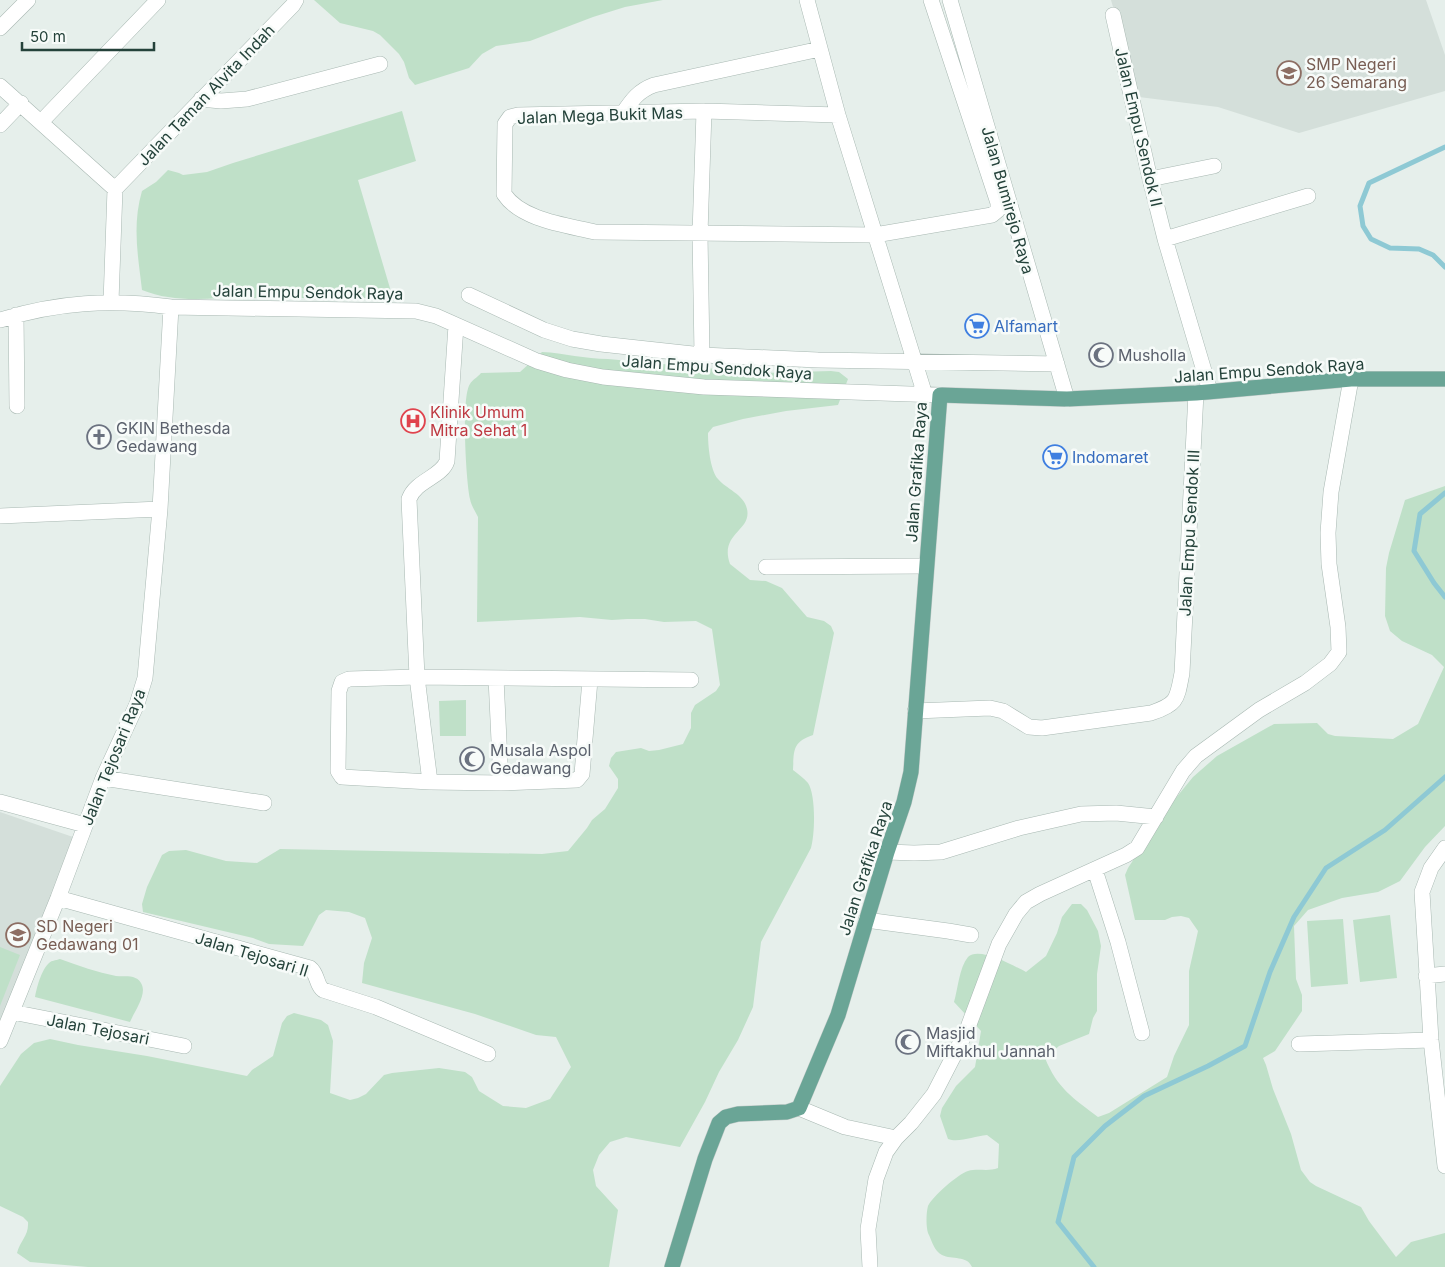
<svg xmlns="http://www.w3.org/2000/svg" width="1445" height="1267" font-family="Inter,sans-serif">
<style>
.built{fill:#d4dfda}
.green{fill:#bfe0c8}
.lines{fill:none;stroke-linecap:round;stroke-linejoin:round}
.stream{stroke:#8ec9d4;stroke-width:5}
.minor-casing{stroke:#a8b8b2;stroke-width:16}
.major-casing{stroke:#c2cac8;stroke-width:16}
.minor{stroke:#fff;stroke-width:15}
.major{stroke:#6aa596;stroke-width:15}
.labels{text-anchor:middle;stroke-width:5;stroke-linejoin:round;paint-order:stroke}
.education-label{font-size:16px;fill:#785e54;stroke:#f7fbf9;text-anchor:start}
.street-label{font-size:16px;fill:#24423a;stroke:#f7fbf9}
.shop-label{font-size:16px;fill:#366cbe;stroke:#f7fbf9;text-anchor:start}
.worship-label{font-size:16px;fill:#5b616d;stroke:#f7fbf9;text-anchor:start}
.health-label{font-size:16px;fill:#be3a42;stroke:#f7fbf9;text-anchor:start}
</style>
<rect width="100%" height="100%" fill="#e6efeb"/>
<path class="built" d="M1111 0H1426L1445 55V91L1299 133 1218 107 1139 97Z
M0 812 73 837 0 1032Z"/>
<path class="green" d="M314 0H663L625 7 593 17 530 41 496 46 482 54 469 68 415 85 409 78 404 62 399 54 380 35 373 31 340 23Z
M402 111 416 161 358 180 392 295 371 298H220C194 300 166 300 142 290 138 256 132 225 142 191L156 182 168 170 179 173 183 175 207 172 233 163Z
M542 352C564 353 585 359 608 359L761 373 831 371 839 372 848 379 838 405 786 411 743 419 713 427 708 433C708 445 710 470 718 479 726 489 744 494 747 509 752 531 719 533 730 564L750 580 766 581 782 588 807 617 824 621 831 626 834 633 813 735C792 742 794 751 793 770 798 774 804 778 808 783 816 795 815 834 811 848L761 942 753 1007 738 1040 719 1072 705 1102 680 1147 626 1137 610 1142 599 1155 593 1170 596 1186 618 1210 609 1267H88L30 1262 17 1253C20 1241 29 1236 28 1222L23 1217 0 1206V1086L21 1054 34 1043 50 1039 78 1045 147 1056 247 1076 252 1070 273 1056 282 1023 287 1016 294 1013 321 1020 328 1025 333 1041 330 1093 350 1100 358 1098 366 1094 384 1075 392 1073 439 1068 465 1072 472 1077 479 1091 503 1106 526 1108 550 1099 571 1067 556 1037 536 1035 475 1014 362 983 364 963 372 938 365 918 349 912 326 910 319 915 303 946 269 944 253 938 143 912 142 904 147 887 162 855 169 851 186 850 226 861 257 863 280 849 542 854 568 851 587 828 592 820 605 809 618 788V779L609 766 611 758 616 752 641 748 649 751 659 750 683 744 691 728V713L695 705 716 691 720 685 712 629 696 621 664 622 645 619H627L612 620 580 617 477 622 478 517C475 511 471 505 470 499 466 482 461 396 470 384 472 380 478 377 481 373L520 372Z
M1445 486V826L1425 847 1400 881 1378 892 1342 898 1308 910 1294 926 1296 979 1302 995V1011L1275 1051 1263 1058 1266 1065 1273 1089 1291 1134 1301 1170 1310 1182 1316 1186 1361 1207 1369 1221 1396 1257 1411 1242 1445 1233V1267H972C967 1255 952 1260 942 1255 934 1251 932 1241 928 1233 926 1227 926 1213 928 1206 932 1197 958 1174 968 1171 978 1168 988 1172 998 1168L999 1144 987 1135C974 1136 959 1143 948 1139L940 1116 942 1108 956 1086 975 1067 981 1031 954 1002C958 989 959 968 968 957 979 946 1014 966 1026 972L1046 956 1057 933 1062 917 1072 904H1081L1087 910 1098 931 1101 946 1097 974V1011L1093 1018 1089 1034 1059 1046 1045 1058C1057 1088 1073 1098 1098 1117L1109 1113 1167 1077 1174 1056 1189 1025V971L1198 931 1189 918 1181 916 1172 917 1165 920H1135L1125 875 1128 868 1166 810 1193 777 1217 756 1274 724 1317 723 1328 734 1335 736 1393 739 1418 724 1444 667 1432 655 1402 641 1390 631 1385 616 1386 568 1389 553 1405 500Z
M466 700V736H440L439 701Z
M1390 915 1397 978 1360 982 1353 920Z
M1343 919 1348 984 1311 987 1307 921Z
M0 947 20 955 0 1006Z
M60 959C79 966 97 972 116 976 124 977 136 974 141 983 148 994 134 1012 130 1022L35 997C37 987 42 966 52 961 53 961 60 959 60 959Z"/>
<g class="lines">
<path class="stream" d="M1445 147 1369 183 1360 206 1363 226 1371 239 1390 248 1419 249 1433 255 1445 267
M1445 493 1420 514 1414 551 1434 583 1445 597
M1094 1267 1058 1222 1074 1157 1105 1126 1144 1096 1208 1066 1245 1046 1270 972 1294 917 1326 868 1385 830 1445 777"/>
<g class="minor-casing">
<path id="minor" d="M807 0 838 115 925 395
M950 0 1067 399
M1113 15 1150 179 1165 239 1210 391
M0 28 28 0
M0 86 115 189
M201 99 221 101 247 99 380 64
M623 113C632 100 638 91 654 85L820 49
M838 115 704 111 518 115 510 117 505 124 504 194C521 220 566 225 595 232L875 235 992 215 998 210V203L931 0
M41 122 158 0
M0 125 21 103
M1150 179 1214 166
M115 189 293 5 296 0
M1165 239 1308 196
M469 295 544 330 572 339 601 344 702 355 818 360 1057 364
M111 302 115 189
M16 315 17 406
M0 320C58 302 110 299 171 307L416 311 436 316 537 361 567 370 603 377 704 387 940 395
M456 325 447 461C442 477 416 480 409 499L417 677 349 679 342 682 339 691 338 771 342 777 430 782 501 783 577 780 582 774 590 680
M702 355 700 234 704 111
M0 516 160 509
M766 567 926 566
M496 678 501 783
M915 711 990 708 1003 711 1029 727 1042 728 1151 713C1178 704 1177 699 1182 673L1196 393
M103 778 264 803
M430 782 417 677 691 680
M0 802 85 825
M1445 848 1431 868 1422 892 1431 1040 1445 1166
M887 852 914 853 941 852 1019 828 1081 814 1116 813 1156 817
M1095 870 1118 942 1142 1033
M58 898 310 968C318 974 316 985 323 990L376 1007 488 1054
M866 920 948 931 971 935
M1426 976 1445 974
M12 1012 184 1046
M0 1041 58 898 103 778 137 704 145 678 160 509 171 307
M1299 1044 1431 1040
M799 1108 845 1127 896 1138
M870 1267 868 1229 876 1179 886 1152 896 1138 911 1123 934 1094 967 1030 999 944 1016 914 1026 902 1040 894 1126 855 1137 848 1183 771 1196 756 1259 710 1305 683 1330 664 1339 652 1338 627 1329 564 1328 533 1331 492 1351 379"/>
</g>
<g class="major-casing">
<path id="major" d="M672 1267 705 1159 719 1123 726 1117 738 1114 787 1112 799 1108 838 1015 887 852 904 802 911 772 940 395 1067 399 1196 393 1351 379H1445"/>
</g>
<use href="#minor" class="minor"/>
<use href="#major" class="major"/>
</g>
<defs>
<g id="school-ring" transform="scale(1.25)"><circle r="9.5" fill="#f7fbf9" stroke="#8d6e63" stroke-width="1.5"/><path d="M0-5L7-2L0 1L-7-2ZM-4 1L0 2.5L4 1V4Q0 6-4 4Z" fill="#8d6e63"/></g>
<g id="supermarket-ring" transform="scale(1.25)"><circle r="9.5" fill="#f7fbf9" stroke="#3f7fe0" stroke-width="1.5"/><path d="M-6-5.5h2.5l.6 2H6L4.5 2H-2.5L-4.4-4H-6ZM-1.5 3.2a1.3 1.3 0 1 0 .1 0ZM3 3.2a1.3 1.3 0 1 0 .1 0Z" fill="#3f7fe0"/></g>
<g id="mosque-ring" transform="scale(1.25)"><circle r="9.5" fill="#f7fbf9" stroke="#6b7280" stroke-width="1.5"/><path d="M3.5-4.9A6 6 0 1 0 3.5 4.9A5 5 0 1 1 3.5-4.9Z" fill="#6b7280"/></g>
<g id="hospital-ring" transform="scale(1.25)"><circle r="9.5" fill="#f7fbf9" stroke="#e0444e" stroke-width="1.5"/><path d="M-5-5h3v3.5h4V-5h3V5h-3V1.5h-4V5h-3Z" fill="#e0444e"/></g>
<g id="church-ring" transform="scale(1.25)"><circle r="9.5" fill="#f7fbf9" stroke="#6b7280" stroke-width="1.5"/><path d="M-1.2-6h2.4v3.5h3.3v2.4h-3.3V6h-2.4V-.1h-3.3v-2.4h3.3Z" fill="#6b7280"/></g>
</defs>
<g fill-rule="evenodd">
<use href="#school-ring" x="1289" y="73"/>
<use href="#supermarket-ring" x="977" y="326"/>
<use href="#mosque-ring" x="1101" y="355"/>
<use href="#hospital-ring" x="413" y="421"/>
<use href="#church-ring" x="99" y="437"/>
<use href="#supermarket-ring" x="1055" y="457"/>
<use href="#mosque-ring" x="472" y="759"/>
<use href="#school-ring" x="18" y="935"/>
<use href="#mosque-ring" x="908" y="1042"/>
</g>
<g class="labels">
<g class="education-label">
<text x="1306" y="70">SMP Negeri<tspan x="1306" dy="18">26 Semarang</tspan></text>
<text x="36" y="932">SD Negeri<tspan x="36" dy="18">Gedawang 01</tspan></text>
</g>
<g class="street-label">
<text transform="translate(206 95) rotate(-46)" y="6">Jalan Taman Alvita Indah</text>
<text transform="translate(600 115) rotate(-2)" y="6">Jalan Mega Bukit Mas</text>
<text transform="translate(1139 127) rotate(77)" y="6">Jalan Empu Sendok II</text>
<text transform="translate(1008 200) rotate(74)" y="6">Jalan Bumirejo Raya</text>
<text transform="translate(308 292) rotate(1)" y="6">Jalan Empu Sendok Raya</text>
<text transform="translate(717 367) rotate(4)" y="6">Jalan Empu Sendok Raya</text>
<text transform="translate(1269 370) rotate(-4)" y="6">Jalan Empu Sendok Raya</text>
<text transform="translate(916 472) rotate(-86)" y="6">Jalan Grafika Raya</text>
<text transform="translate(1189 533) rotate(-87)" y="6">Jalan Empu Sendok III</text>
<text transform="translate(113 757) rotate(-68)" y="6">Jalan Tejosari Raya</text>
<text transform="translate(865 868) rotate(-72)" y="6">Jalan Grafika Raya</text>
<text transform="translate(252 954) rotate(17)" y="6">Jalan Tejosari II</text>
<text transform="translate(98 1029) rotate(11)" y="6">Jalan Tejosari</text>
</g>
<g class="shop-label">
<text x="994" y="332">Alfamart</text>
<text x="1072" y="463">Indomaret</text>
</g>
<g class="worship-label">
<text x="1118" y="361">Musholla</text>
<text x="116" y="434">GKIN Bethesda<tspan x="116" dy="18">Gedawang</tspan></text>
<text x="490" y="756">Musala Aspol<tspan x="490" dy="18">Gedawang</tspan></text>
<text x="926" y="1039">Masjid<tspan x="926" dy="18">Miftakhul Jannah</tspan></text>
</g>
<g class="health-label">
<text x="430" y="418">Klinik Umum<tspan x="430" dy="18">Mitra Sehat 1</tspan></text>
</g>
</g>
<path d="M22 42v8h132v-8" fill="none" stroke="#24423a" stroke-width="2.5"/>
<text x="30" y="42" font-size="15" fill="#24423a" stroke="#f7fbf9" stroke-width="4" paint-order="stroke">50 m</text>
</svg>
